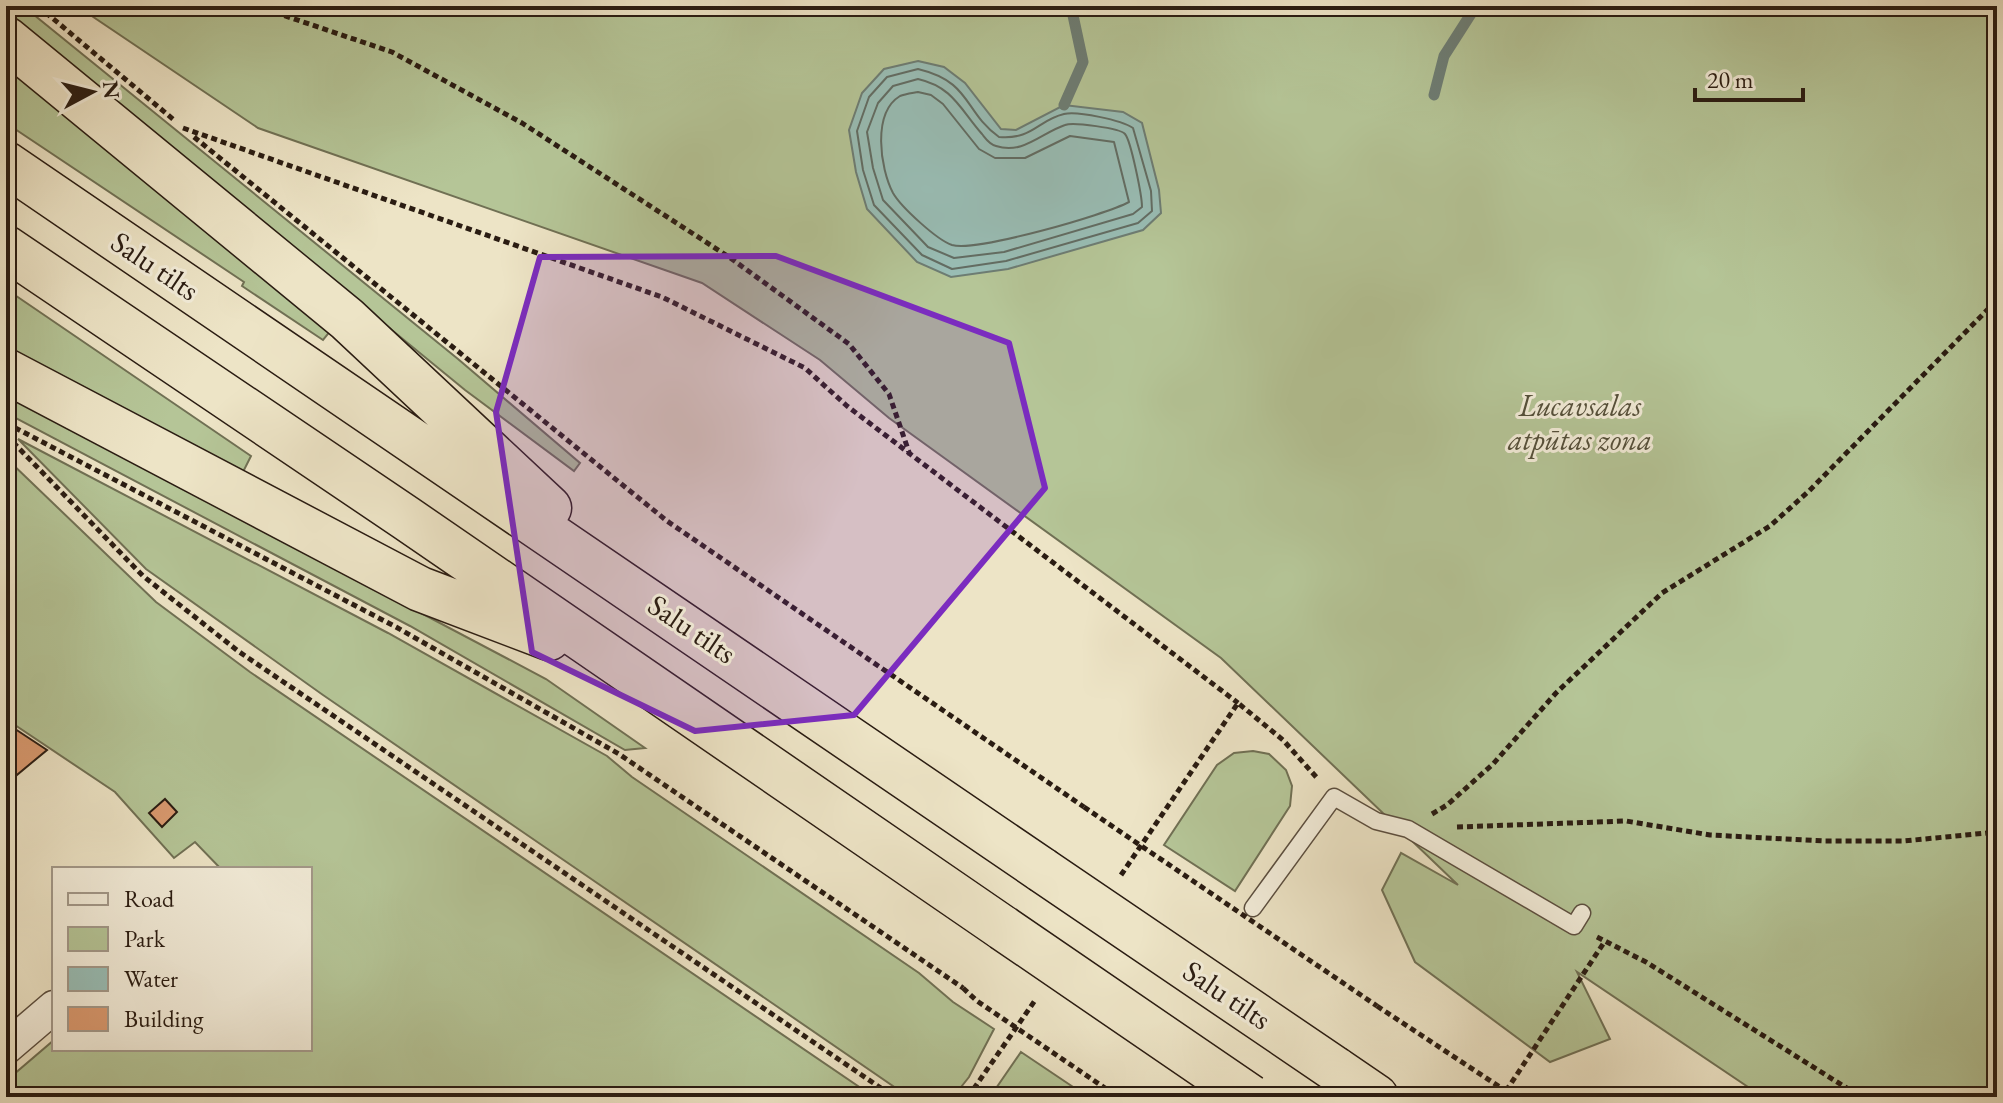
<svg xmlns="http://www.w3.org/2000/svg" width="2003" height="1103" font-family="'EB Garamond',serif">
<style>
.green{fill:#b5c597;stroke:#707054;stroke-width:2}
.water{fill:#99beb6;stroke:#6d7d74;stroke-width:2}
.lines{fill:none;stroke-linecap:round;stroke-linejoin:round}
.shore{stroke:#626d64;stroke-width:2}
.stream{stroke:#6d7d74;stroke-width:11}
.building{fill:#da9a70;stroke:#2a1c12;stroke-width:2}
.service-casing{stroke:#5b4e3f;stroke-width:19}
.minor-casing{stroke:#5b4e3f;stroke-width:35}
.trunk-casing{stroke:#2a1c12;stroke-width:47}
.path{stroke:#2a1c12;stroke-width:5;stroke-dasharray:6 4;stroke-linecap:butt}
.service{stroke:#f3edda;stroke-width:16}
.minor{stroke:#f3edda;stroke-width:32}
.trunk{stroke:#ede4c6;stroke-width:44}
.trunk-bridge-casing{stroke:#2a1c12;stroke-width:47;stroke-linecap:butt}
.path-bridge{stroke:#2a1c12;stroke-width:5;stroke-dasharray:6 4;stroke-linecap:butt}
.trunk-bridge{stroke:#ede4c6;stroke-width:44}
.marked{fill:#7b2cbf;fill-opacity:0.2;stroke:#7b2cbf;stroke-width:6;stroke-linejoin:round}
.labels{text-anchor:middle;stroke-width:6;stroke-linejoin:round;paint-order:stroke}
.street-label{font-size:30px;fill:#2a1c12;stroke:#f3edda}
.park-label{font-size:30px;font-style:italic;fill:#544f3a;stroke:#f3edda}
</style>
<rect width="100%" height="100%" fill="#ede4c6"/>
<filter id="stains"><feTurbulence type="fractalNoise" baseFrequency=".0025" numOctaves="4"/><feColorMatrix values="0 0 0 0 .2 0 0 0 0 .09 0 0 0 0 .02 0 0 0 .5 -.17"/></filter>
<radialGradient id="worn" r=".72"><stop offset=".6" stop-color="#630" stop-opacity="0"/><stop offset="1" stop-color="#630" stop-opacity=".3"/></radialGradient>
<path class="green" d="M6 6H23L458 359 580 463 574 471 465 390 6 14Z
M77 6H1997V1097H1763L1577 972 1610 1039 1550 1062 1415 962 1382 890 1401 853 1458 885 1221 658 889 418 820 360 702 283 258 128Z
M6 64 332 329 323 340 242 286 244 282 6 123Z
M6 289 251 456 242 474 6 349Z
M6 394 546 679 645 748 625 750 410 626 6 413Z
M18 439 388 633 607 756 632 777 919 973 953 1002 994 1029 969 1077 953 1097H909L323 695 146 569Z
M6 458 156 602 250 672 874 1097H6V1081L54 1040V1049H310V869H221L195 842 174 858 115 792 6 719Z
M1253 751 1269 754 1286 770 1292 786 1290 806 1235 891 1164 845 1217 765 1234 753Z
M1021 1052 1088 1097H990Z"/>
<path class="water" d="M918 61 944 67 965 83 1001 129 1016 130 1064 105 1123 112 1142 123 1159 190 1161 213 1143 230 1008 269 951 277 917 262 867 209 856 172 849 130 862 93 884 69Z"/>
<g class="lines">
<path class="shore" d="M918 69C972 82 963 111 999 137 1032 140 1038 120 1064 114 1078 111 1121 120 1133 128L1151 191 1152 211 1138 223 1006 261 952 269 922 255 874 205 863 170 857 131 869 97 887 77Z
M918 79C953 87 960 109 982 134 986 139 989 144 996 146 1023 155 1041 133 1065 125 1073 122 1120 128 1125 134 1131 141 1142 196 1142 207L1133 214 1004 252 954 258 928 247 883 200 873 168 867 132 878 103 893 86Z
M918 92 931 95 943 104 979 149 995 158H1025L1070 136 1114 142 1129 202C1105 215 976 252 952 245 937 240 901 207 893 193 880 168 872 113 900 96 905 94 913 93 918 92Z"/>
<path class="stream" d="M1434 95 1444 56 1476 6
M1064 105 1083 62 1071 6"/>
</g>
<path class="building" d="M6 723 47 750 6 784Z
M165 799 177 812 162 827 149 813Z"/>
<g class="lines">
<g class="service-casing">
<path id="service" d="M1253 908 1334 797 1376 821 1408 829 1574 926 1582 913"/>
</g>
<g class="minor-casing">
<path id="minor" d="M6 1048 54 1007"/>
</g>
<g class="trunk-casing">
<path id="trunk" d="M6 39 347 319 549 508
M6 164 1042 870
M6 248 406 518 1003 928
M6 371 420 589 549 638
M1335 1069 1376 1097"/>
</g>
<path class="path" d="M38 6 174 120
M256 6 392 52 522 123 729 257 849 344 889 394 910 455
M183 128 662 297 805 368 847 406 1238 703
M194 137 667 521 1084 807
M6 423 396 627 619 754 963 988
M6 435 143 576 238 651 894 1097
M1432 814 1447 805 1493 764 1556 693 1662 593 1770 526 1809 491 1997 300
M1457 827 1626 821 1710 835 1825 841H1904L1997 832
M1121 875 1238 703 1283 740 1318 779
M1597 937 1646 962 1861 1097
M1377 1006 1515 1097
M1506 1091 1605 941
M968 1097 1036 999"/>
<use href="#service" class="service"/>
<use href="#minor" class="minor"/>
<use href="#trunk" class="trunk"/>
<g class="trunk-bridge-casing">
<path id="trunk-bridge" d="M1042 870 1335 1069
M1003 928 1250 1097"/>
</g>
<path class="path-bridge" d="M1084 807 1377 1006
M963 988 977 1001 1118 1097"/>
<use href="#trunk-bridge" class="trunk-bridge"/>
</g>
<path class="marked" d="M776 256 1009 343 1045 488 854 715 695 731 532 652 496 412 540 257Z"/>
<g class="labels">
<g class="street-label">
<text transform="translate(155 266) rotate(34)" y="10">Salu tilts</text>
<text transform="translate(692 629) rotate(34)" y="10">Salu tilts</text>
<text transform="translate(1227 995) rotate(34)" y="10">Salu tilts</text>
</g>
<g class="park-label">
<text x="1580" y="416">Lucavsalas<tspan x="1580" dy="34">atpūtas zona</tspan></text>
</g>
</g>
<rect width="2003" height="1103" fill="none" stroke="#ede4c6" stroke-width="32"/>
<rect x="8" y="8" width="1987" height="1087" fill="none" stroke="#2a1c12" stroke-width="4"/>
<rect x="16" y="16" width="1971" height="1071" fill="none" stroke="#2a1c12" stroke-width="2"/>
<rect x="52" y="867" width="260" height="184" fill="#f3edda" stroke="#a3998a" stroke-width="2"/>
<rect x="68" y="893" width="40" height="12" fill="#f3edda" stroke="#a3998a" stroke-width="2"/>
<text x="124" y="907" font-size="24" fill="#2a1c12">Road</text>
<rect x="68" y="927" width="40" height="24" fill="#b5c597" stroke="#a3998a" stroke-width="2"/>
<text x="124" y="947" font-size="24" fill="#2a1c12">Park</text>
<rect x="68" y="967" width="40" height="24" fill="#99beb6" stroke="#a3998a" stroke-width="2"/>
<text x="124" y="987" font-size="24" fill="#2a1c12">Water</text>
<rect x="68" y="1007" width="40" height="24" fill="#da9a70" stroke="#a3998a" stroke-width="2"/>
<text x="124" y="1027" font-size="24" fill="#2a1c12">Building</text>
<g transform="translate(92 92) rotate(83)" stroke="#f3edda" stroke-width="6" paint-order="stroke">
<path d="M0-6L14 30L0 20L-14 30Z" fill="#2a1c12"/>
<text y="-12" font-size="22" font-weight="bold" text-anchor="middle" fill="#2a1c12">N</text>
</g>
<path d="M1695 88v12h108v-12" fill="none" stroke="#2a1c12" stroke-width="4"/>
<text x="1707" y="88" font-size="24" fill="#2a1c12" stroke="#f3edda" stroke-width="6" paint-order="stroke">20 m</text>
<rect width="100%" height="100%" filter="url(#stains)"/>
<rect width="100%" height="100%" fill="url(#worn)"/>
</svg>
